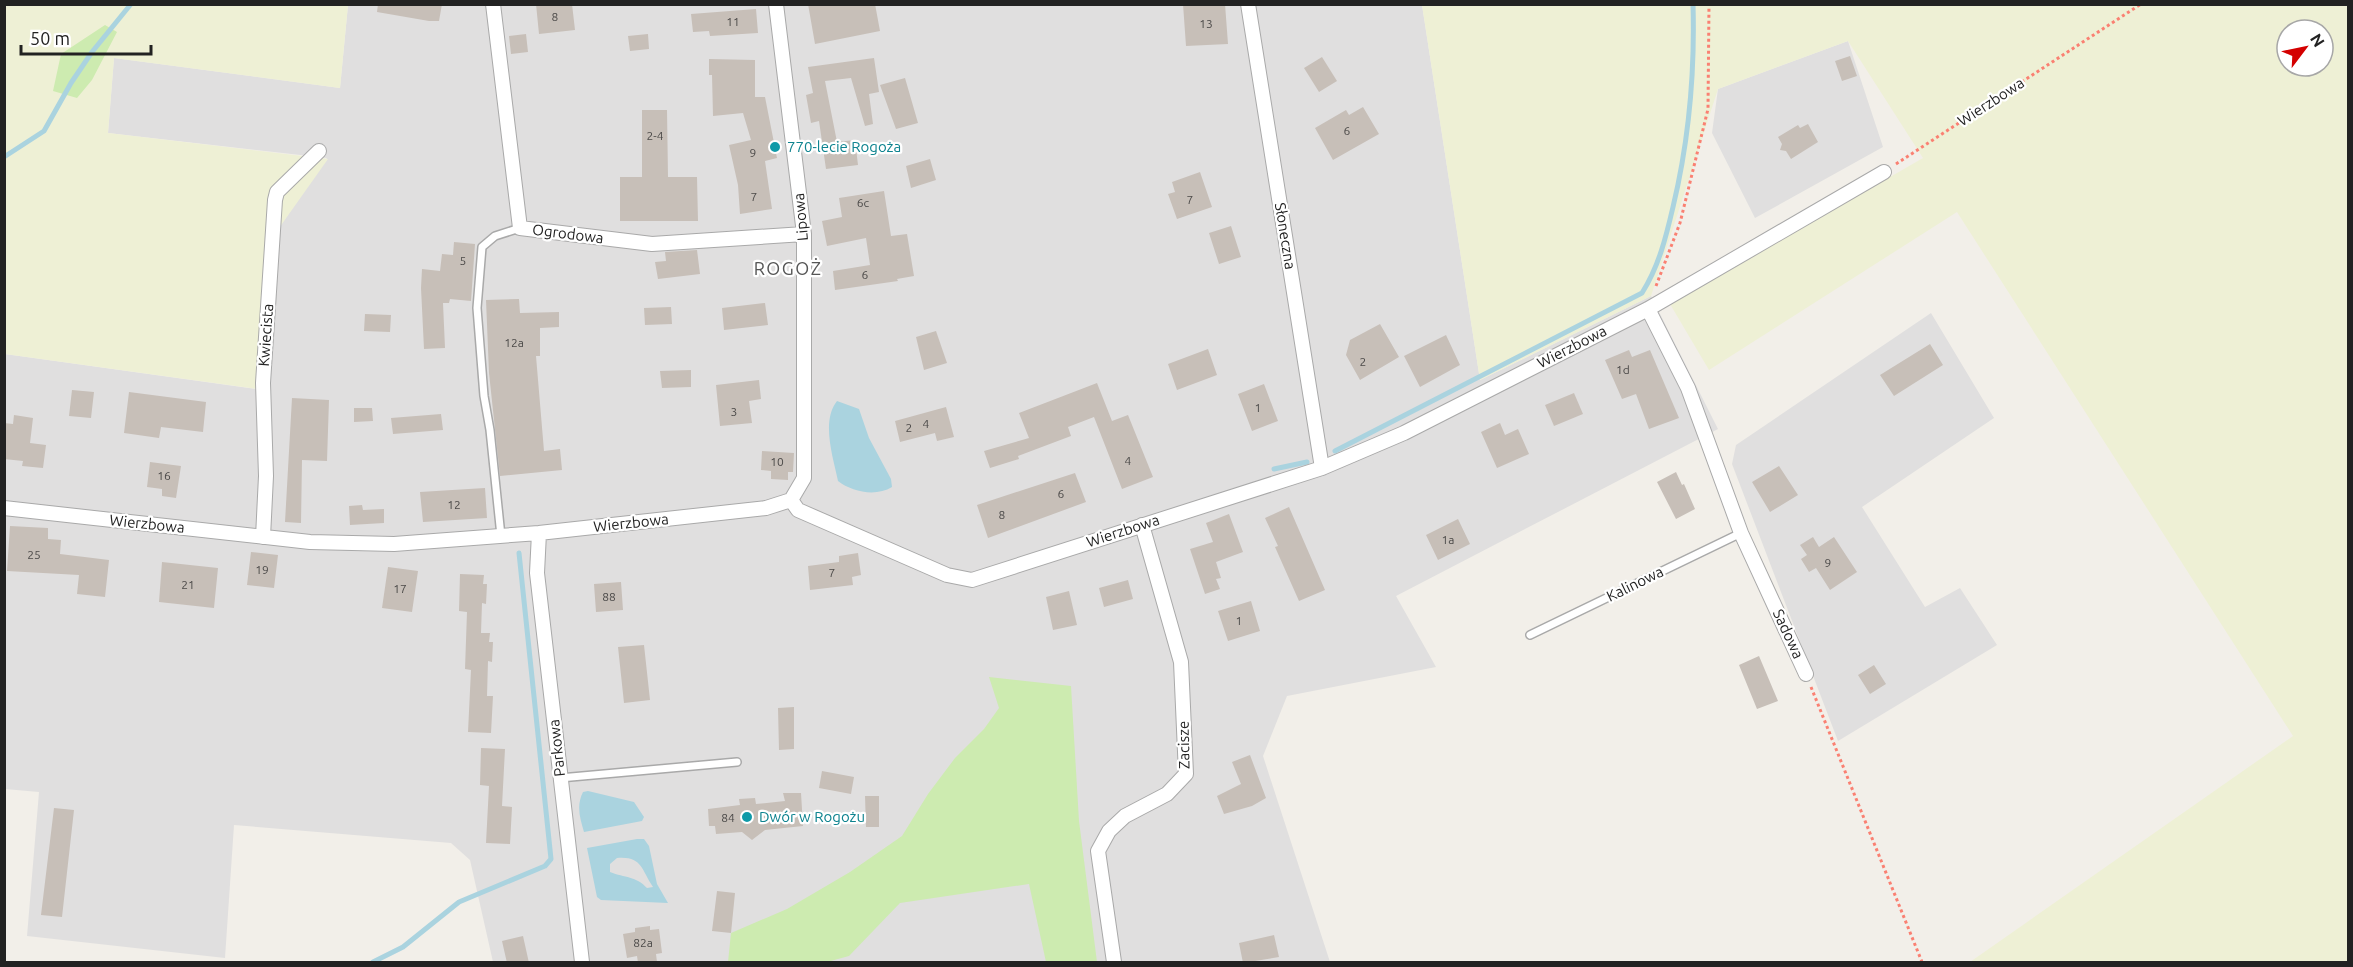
<svg xmlns="http://www.w3.org/2000/svg" width="2353" height="967" font-family="Ubuntu,sans-serif">
<style>
.residential{fill:#e0dfdf}
.farmland{fill:#eef0d5;fill-rule:evenodd}
.grass{fill:#cdebb0}
.water{fill:#aad3df;fill-rule:evenodd}
.lines{fill:none;stroke-linecap:round;stroke-linejoin:round}
.stream{stroke:#aad3df;stroke-width:5}
.building{fill:#c7bfb8}
.lane-casing{stroke:#a9a9a9;stroke-width:10}
.street-casing{stroke:#a9a9a9;stroke-width:16}
.path{stroke:#fa8072;stroke-width:3;stroke-dasharray:3 3;stroke-linecap:butt}
.lane{stroke:#fff;stroke-width:7}
.street{stroke:#fff;stroke-width:14}
.culture-dot{fill:#0f9aa8;stroke:#fff;stroke-width:2}
.labels{text-anchor:middle;stroke-width:4.5;stroke-linejoin:round;paint-order:stroke}
.number-label{font-size:12px;fill:#4b4948}
.street-label{font-size:15px;fill:#222;stroke:#fff}
.culture-label{font-size:15px;fill:#0d838f;stroke:#fff;text-anchor:start}
.quarter-label{font-size:18px;letter-spacing:1.5px;fill:#555;stroke:#fff}
</style>
<rect width="100%" height="100%" fill="#f2efe9"/>
<path class="residential" d="M348 5H1422L1480 380 1651 296 1718 429 1396 596 1436 667 1287 696 1263 756 1330 962H493L470 860 451 843 234 825 225 958 27 936 39 792 5 789V354L256 389 267 245 327 158 108 133 114 58 340 88Z
M1848 41 1883 147 1755 218 1712 133 1718 89Z
M1931 313 1994 418 1862 507 1925 607 1960 588 1997 645 1838 741 1732 464 1736 445Z"/>
<path class="farmland" d="M5 5H348L340 88 114 58 108 133 328 159 267 245 257 389 5 354Z
M1422 5H2348V962H1970L2293 736 1957 212 1709 370 1670 304 1923 158 1848 41 1718 89 1651 296 1480 380ZM2287 30H2323V66H2287Z"/>
<path class="grass" d="M105 25 117 32 92 80 77 98 53 91 61 54Z
M989 677 1071 686 1079 821 1097 962H1046L1029 884 900 903 849 956 827 962H728L731 933 787 909 850 872 902 836 928 794 955 758 984 729 999 708Z"/>
<path class="water" d="M837 401 859 409 869 438 891 479 892 487C876 497 852 492 838 481 833 457 821 421 837 401Z
M588 791 634 802 644 817 642 821 584 832C580 818 576 806 583 792Z
M637 839H644L649 846 657 884 668 903 601 900 597 897 587 848ZM617 858C642 856 641 869 653 887L647 888C636 876 625 878 610 872V864Z"/>
<g class="lines">
<path class="stream" d="M4 157 44 131 71 83 92 52 131 4
M1335 451 1642 293C1659 266 1666 237 1673 207 1689 140 1695 73 1693 4
M1274 469 1307 462
M373 962 403 947 459 902 545 866 551 859 519 553"/>
</g>
<path class="building" d="M378 4H442L439 21H429L377 12Z
M536 4H572L575 30 539 34Z
M808 4H875L880 31 815 44Z
M1183 4H1225L1228 44 1186 46Z
M756 9 758 33 710 36 709 31 693 32 691 14Z
M526 34 528 52 511 54 509 36Z
M648 34 649 49 630 51 628 36Z
M1850 56 1857 76 1842 81 1835 61Z
M1322 57 1337 81 1319 92 1304 68Z
M874 58 879 92 869 94 873 124 865 126 851 78 825 81 837 142 855 140 858 165 826 169 819 121 811 123 806 95 813 93 808 67Z
M709 59 755 60V97H765L777 158 765 161 772 209 740 214 738 185 729 145 751 140 743 113 713 116 712 75H709Z
M905 78 918 123 896 129 880 85Z
M1363 107 1379 134 1333 160 1315 128 1346 110 1349 115Z
M642 110H667L668 177H697L698 221H620V177H642Z
M1808 124 1818 142 1791 159 1786 151 1780 150 1782 144 1778 137 1798 125 1800 128Z
M930 159 936 180 911 188 906 166Z
M1200 172 1212 207 1177 219 1168 194 1175 192 1172 182Z
M884 191 891 236 907 234 914 276 897 279 898 281 835 290 833 271 870 265 866 238 827 246 822 221 842 217 839 198Z
M1231 226 1241 257 1219 264 1209 233Z
M454 242 475 244 471 301 450 299 449 303H443L445 348 424 349 421 288 422 269 440 271 442 254 453 255Z
M697 250 700 274 658 279 655 262 666 261 665 252Z
M519 299 520 313 559 312V327L540 328V356H536L544 451 560 449 562 470 500 476 489 373 486 300Z
M765 303 768 325 724 330 722 308Z
M671 307 672 324 645 325 644 308Z
M365 314 391 315 390 332 364 331Z
M1380 324 1399 357 1360 380 1346 355 1350 340Z
M936 331 947 363 924 370 916 337Z
M1446 335 1460 365 1420 387 1404 356Z
M1930 344 1943 365 1894 396 1880 375Z
M1208 349 1217 375 1177 390 1168 364Z
M1629 350 1632 357 1650 350 1679 418 1649 429 1636 394 1622 399 1605 360Z
M691 370V387L662 388 660 371Z
M759 380 761 399 749 401 752 423 720 426 716 385Z
M1097 383 1112 421 1128 415 1153 477 1122 489 1094 417 1068 427 1071 436 1018 456 1019 459 990 468 984 451 1029 438 1019 413Z
M1264 384 1278 421 1252 431 1238 394Z
M72 390 94 392 91 418 69 416Z
M129 392 206 402 203 432 161 427 159 438 124 433Z
M1574 393 1583 414 1554 426 1545 405Z
M292 398 329 400 327 461 302 460 301 523 285 522Z
M946 407 954 437 937 441 935 433 900 442 895 421Z
M354 408H372L373 421 354 422Z
M441 414 443 430 393 434 391 418Z
M14 415 33 418 30 443 46 445 43 468 22 466 23 461 4 459V423L13 424Z
M1500 423 1505 435 1518 429 1529 454 1497 468 1481 432Z
M762 451 794 453 793 472H788V480L771 479V471L761 470Z
M150 462 181 466 176 498 162 496V489L147 487Z
M1779 466 1798 495 1770 512 1752 482Z
M1676 472 1682 485 1684 484 1695 509 1676 519 1657 482Z
M1075 473 1086 502 988 538 977 505Z
M485 488 487 518 423 522 420 492Z
M362 505 363 510 384 509V523L350 525 349 506Z
M1289 507 1325 590 1299 601 1275 547 1278 546 1265 518Z
M1229 514 1243 552 1216 562 1221 578 1216 579 1220 589 1205 594 1190 549 1213 542 1206 523Z
M1458 519 1470 544 1438 560 1426 535Z
M10 526 48 528V539L61 540 60 554 109 560 105 597 77 594 79 575 7 571Z
M1813 537 1819 547 1834 537 1857 572 1830 590 1816 568 1809 572 1801 559 1807 555 1800 545Z
M251 552 278 555 274 588 247 585Z
M858 553 861 575 852 577 853 585 810 590 808 566 839 562V556Z
M162 562 218 568 214 608 159 602Z
M388 567 418 571 412 612 382 608Z
M460 574 484 575 483 584H487L486 604 482 603 481 633H490L489 642H493L492 662 488 661 487 696H493L491 733 468 732 471 670 465 669 467 612 459 611Z
M1128 580 1133 599 1104 607 1099 588Z
M621 582 623 610 596 612 594 584Z
M1069 591 1077 625 1053 630 1046 597Z
M1251 601 1260 631 1228 641 1218 611Z
M644 645 650 700 624 703 618 647Z
M1759 656 1778 701 1757 709 1739 665Z
M1874 665 1886 684 1870 694 1858 675Z
M794 707V749L779 750 778 708Z
M481 748 505 749 502 806 512 807 510 844 486 843 489 786 480 785Z
M1250 755 1266 798 1252 806 1224 814 1217 796 1241 784 1232 762Z
M822 771 854 777 851 794 819 788Z
M783 793H801L803 826 765 830 752 840 742 832 716 834 715 826H709L708 809 740 805 739 799 755 798 756 804 785 801Z
M865 796H879V827H866Z
M54 808 74 810 62 917 41 915Z
M717 891 735 893 731 933 712 931Z
M650 926V930L659 929 662 953 656 954 657 962 638 963 637 956 627 958 623 934 635 932V928Z
M1274 935 1279 957 1243 963 1239 943Z
M523 936 529 963H507L502 941Z"/>
<g class="lines">
<g class="lane-casing">
<path id="lane" d="M501 536 490 430 484 396 477 308 482 247 495 236 520 228
M1530 635 1741 533
M560 778 737 762"/>
</g>
<g class="street-casing">
<path id="street" d="M493 4 520 228 652 244 804 234
M776 4 804 234V478L791 500
M1248 4 1322 468
M1648 309 1688 388 1741 533 1806 674
M791 500 798 510 947 575 972 580 1322 468 1404 433 1648 309 1884 172
M4 508 310 542 394 544 539 533 766 508 791 500
M539 533 537 573 582 962
M263 537 266 476 263 383 275 200 277 192 319 151
M1114 962 1098 851 1109 831 1125 816 1167 794 1186 774 1181 662 1142 525"/>
</g>
<path class="path" d="M1896 164 2141 4
M1656 286 1680 223 1708 109 1709 4
M1811 687 1922 962"/>
<use href="#lane" class="lane"/>
<use href="#street" class="street"/>
</g>
<g class="culture-dot">
<circle cx="775" cy="147" r="6"/>
<circle cx="747" cy="817" r="6"/>
</g>
<g class="labels">
<g class="number-label">
<text x="555" y="21">8</text>
<text x="733" y="26">11</text>
<text x="1206" y="28">13</text>
<text x="1347" y="135">6</text>
<text x="655" y="140">2-4</text>
<text x="753" y="157">9</text>
<text x="754" y="201">7</text>
<text x="1190" y="204">7</text>
<text x="863" y="207">6c</text>
<text x="463" y="265">5</text>
<text x="865" y="279">6</text>
<text x="514" y="347">12a</text>
<text x="1363" y="366">2</text>
<text x="1623" y="374">1d</text>
<text x="1258" y="412">1</text>
<text x="734" y="416">3</text>
<text x="926" y="428">4</text>
<text x="909" y="432">2</text>
<text x="1128" y="465">4</text>
<text x="777" y="466">10</text>
<text x="164" y="480">16</text>
<text x="1061" y="498">6</text>
<text x="454" y="509">12</text>
<text x="1002" y="519">8</text>
<text x="1448" y="544">1a</text>
<text x="34" y="559">25</text>
<text x="1828" y="567">9</text>
<text x="262" y="574">19</text>
<text x="832" y="577">7</text>
<text x="188" y="589">21</text>
<text x="400" y="593">17</text>
<text x="609" y="601">88</text>
<text x="1239" y="625">1</text>
<text x="728" y="822">84</text>
<text x="643" y="947">82a</text>
</g>
<g class="street-label">
<text transform="translate(1991 102) rotate(-33)" y="5">Wierzbowa</text>
<text transform="translate(801 217) rotate(-95)" y="5">Lipowa</text>
<text transform="translate(568 234) rotate(7)" y="5">Ogrodowa</text>
<text transform="translate(1285 236) rotate(81)" y="5">Słoneczna</text>
<text transform="translate(266 335) rotate(-86)" y="5">Kwiecista</text>
<text transform="translate(1572 347) rotate(-27)" y="5">Wierzbowa</text>
<text transform="translate(631 523) rotate(-6)" y="5">Wierzbowa</text>
<text transform="translate(147 524) rotate(6)" y="5">Wierzbowa</text>
<text transform="translate(1123 531) rotate(-18)" y="5">Wierzbowa</text>
<text transform="translate(1635 584) rotate(-26)" y="5">Kalinowa</text>
<text transform="translate(1788 634) rotate(65)" y="5">Sadowa</text>
<text transform="translate(1184 745) rotate(-91)" y="5">Zacisze</text>
<text transform="translate(557 748) rotate(-96)" y="5">Parkowa</text>
</g>
<g class="culture-label">
<text x="787" y="152">770-lecie Rogoża</text>
<text x="759" y="822">Dwór w Rogożu</text>
</g>
<g class="quarter-label">
<text x="788" y="275">ROGOŻ</text>
</g>
</g>
<rect width="2353" height="967" fill="none" stroke="#222222" stroke-width="12"/>
<g transform="translate(2305 48) rotate(58)"><circle r="28" fill="#ffffff" stroke="#a7a7a7" stroke-width="1.5"/>
<path d="M0-4.5L10 22L0 15L-10 22Z" fill="#d40000"/>
<text y="-9" font-size="16" font-weight="bold" text-anchor="middle" fill="#222222">N</text>
</g>
<path d="M21 45v9h130v-9" fill="none" stroke="#222222" stroke-width="3"/>
<text x="30" y="45" font-size="18" fill="#222222" stroke="#ffffff" stroke-width="4.5" paint-order="stroke">50 m</text>
</svg>
